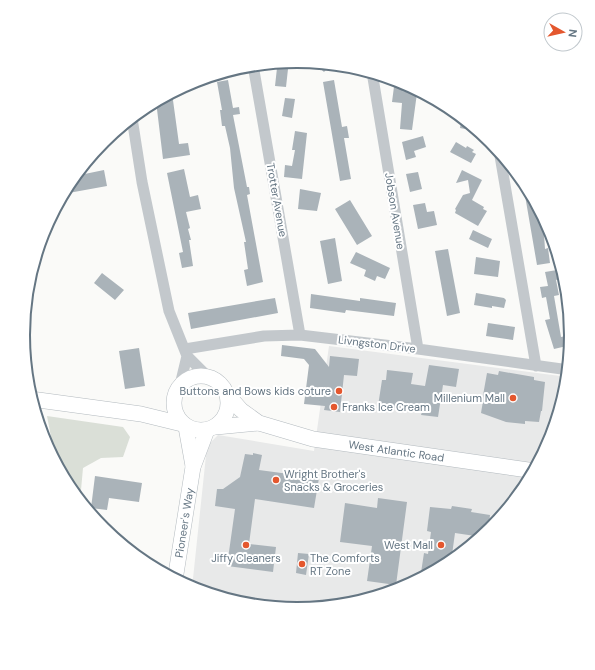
<svg xmlns="http://www.w3.org/2000/svg" width="595" height="670" font-family="'DM Sans',sans-serif">
<style>
.built{fill:#e8e9e9}
.green{fill:#dadfd7}
.building{fill:#aab3b9}
.lines{fill:none;stroke-linecap:round;stroke-linejoin:round}
.secondary-casing{stroke:#b3babf;stroke-width:16}
.street{stroke:#c3c8cc;stroke-width:11}
.secondary{stroke:#fff;stroke-width:15}
.poi-dot{fill:#e4572e;stroke:#fff;stroke-width:1.5}
.labels{text-anchor:middle;stroke-width:4;stroke-linejoin:round;paint-order:stroke}
.street-label{font-size:11px;fill:#657683;stroke:#fff}
.poi-label{font-size:11px;fill:#657683;stroke:#fff;text-anchor:end}
.rim{fill:none;stroke:#657683;stroke-width:2}
</style>
<rect width="100%" height="100%" fill="#fafaf8"/>
<path class="built" d="M329 346 568 377 567 389 551 440 526 488 491 529 450 563 402 589 351 604 297 609 244 604 192 588 207 446 218 435 314 451Z"/>
<path class="green" d="M47 416 123 427 130 437 123 457 101 458 83 468 80 501 69 487 52 454V442Z"/>
<path class="building" d="M313 62 326 63 332 64 324 72Z
M277 68 288 69 286 87 275 86Z
M395 79 403 82 402 91 417 93 412 130 400 129 402 103 392 102Z
M228 80 233 108 239 107 240 114 233 115 247 187H249L250 194 247 195 263 282 247 286 244 270 248 269 244 242H246L234 188 230 148 225 126H222L220 110H222L217 82Z
M334 80 342 127 347 126 349 138H344L351 179 340 181 323 82Z
M172 93 179 144 188 143 190 155 163 159 156 101Z
M285 98 295 99 292 118 282 116Z
M462 117 472 124 470 130 460 128Z
M295 131 307 133 302 179 284 177 285 165 292 166 295 150H292Z
M423 136 426 147 414 151 416 157 406 160 402 142Z
M456 142 466 148 467 146 474 150 472 152 476 154 471 163 450 152Z
M184 169 190 197 198 195 201 209 186 212 190 228 188 229 191 240H189L193 266 182 268 179 253 183 252 167 173Z
M104 170 107 186 63 194 75 176Z
M462 170 482 180 472 200 484 207 483 209 487 211 478 226 455 213 456 210 455 209 463 195 470 193 468 180 456 183Z
M418 172 422 189 410 192 406 174Z
M522 178 537 204 540 221 543 220 545 249 548 248 550 263 537 265Z
M300 189 321 193 317 211 298 209Z
M350 200 372 236 357 245 335 209Z
M425 203 427 212 434 211 437 225 418 229 413 205Z
M473 230 492 239 488 248 469 239Z
M335 238 342 281 328 284 320 241Z
M448 249 460 313 447 316 435 251Z
M356 252 390 268 385 279 377 276 375 281 364 276 366 270 350 263Z
M476 257 500 261 498 277 474 274Z
M557 270 559 279 556 280 559 295 554 296 561 337 572 335 571 345 554 349 545 320 550 319 546 297 542 298 540 287 548 286 545 272Z
M102 273 124 290 115 300 94 283Z
M476 293 504 298 506 300 504 308 492 306V308L474 305Z
M311 294 360 301V298L396 303 394 316 346 310 345 313 310 308Z
M275 298 278 313 191 329 188 313Z
M488 323 515 327 513 340 486 336Z
M282 345 315 349 329 367 330 356 359 359 357 376 344 375 340 412 324 410 325 406 304 404 309 365 304 359 281 356Z
M139 348 145 386 125 389 119 351Z
M429 365 459 369 456 387 443 385 438 417 421 415 422 412 378 406 382 380H386L387 370 413 373 411 384 425 386Z
M499 371 534 377V380L545 382 542 411H541L539 422 525 421V424L506 422 481 413 483 401H482L487 373 498 375Z
M253 453 262 455 259 470 319 478 314 508 255 499 249 544 276 547 273 572 227 566 235 509 215 506 217 489H223L240 477 245 454 253 455Z
M95 476 142 483 139 502 109 498 107 510 91 508Z
M378 498 407 502 396 585 367 581 372 546 340 542 345 503 377 508Z
M452 506 472 509 471 512 490 515 488 532 482 537 455 533 451 562 420 579 424 553 428 554 431 532 427 531 430 507 451 509Z
M298 553 309 554 306 575 296 573Z"/>
<g class="lines">
<g class="secondary-casing">
<g id="secondary">
<circle cx="201" cy="403" r="27"/>
<path id="s1" d="M227 394 241 410 259 423 313 439 535 471"/>
<path d="M31 399 141 414 182 424"/>
<path d="M186 427 193 466"/>
<path d="M216 427 259 423"/>
<path id="s2" d="M175 580 193 467 207 430"/>
</g>
</g>
<path class="street" d="M253 65 300 335
M372 72 418 349
M132 118 142 182 169 311 187 356 208 377
M499 150 536 366
M185 349 264 336 300 335 418 349 569 370
M180 385 187 356"/>
<use href="#secondary" class="secondary"/>
</g>
<g class="poi-dot">
<circle cx="339" cy="391" r="4"/>
<circle cx="513" cy="398" r="4"/>
<circle cx="334" cy="407" r="4"/>
<circle cx="276" cy="480" r="4"/>
<circle cx="246" cy="545" r="4"/>
<circle cx="441" cy="545" r="4"/>
<circle cx="302" cy="564" r="4"/>
</g>
<g class="labels">
<g class="street-label">
<text transform="translate(277 200) rotate(80)" y="4">Trotter Avenue</text>
<text transform="translate(395 211) rotate(81)" y="4">Jobson Avenue</text>
<text transform="translate(377 344) rotate(7)" y="4">Livngston Drive</text>
<text dy="4" stroke="none"><textPath href="#s1" startOffset="184">West Atlantic Road</textPath></text>
<text dy="4" stroke="none"><textPath href="#s2" startOffset="58">Pioneer's Way</textPath></text>
</g>
<g class="poi-label">
<text x="331" y="395">Buttons and Bows kids coture</text>
<text x="505" y="402">Millenium Mall</text>
<text x="342" y="411" text-anchor="start">Franks Ice Cream</text>
<text x="284" y="478" text-anchor="start">Wright Brother's<tspan x="284" dy="13">Snacks &amp; Groceries</tspan></text>
<text x="433" y="549">West Mall</text>
<text x="246" y="562" text-anchor="middle">Jiffy Cleaners</text>
<text x="310" y="562" text-anchor="start">The Comforts<tspan x="310" dy="13">RT Zone</tspan></text>
</g>
</g>
<path d="M0 0H595V670H0ZM30 335a267 267 0 1 1 534 0a267 267 0 1 1-534 0Z" fill="#fff" fill-rule="evenodd"/>
<path class="rim" d="M30 335a267 267 0 1 1 534 0a267 267 0 1 1-534 0Z"/>
<g transform="translate(563 32) rotate(98)"><circle r="19" fill="#ffffff" stroke="#c1c8cd"/>
<path d="M0-3L7 15L0 10L-7 15Z" fill="#e4572e"/>
<text y="-6" font-size="11" font-weight="bold" text-anchor="middle" fill="#657683">N</text>
</g>
</svg>
